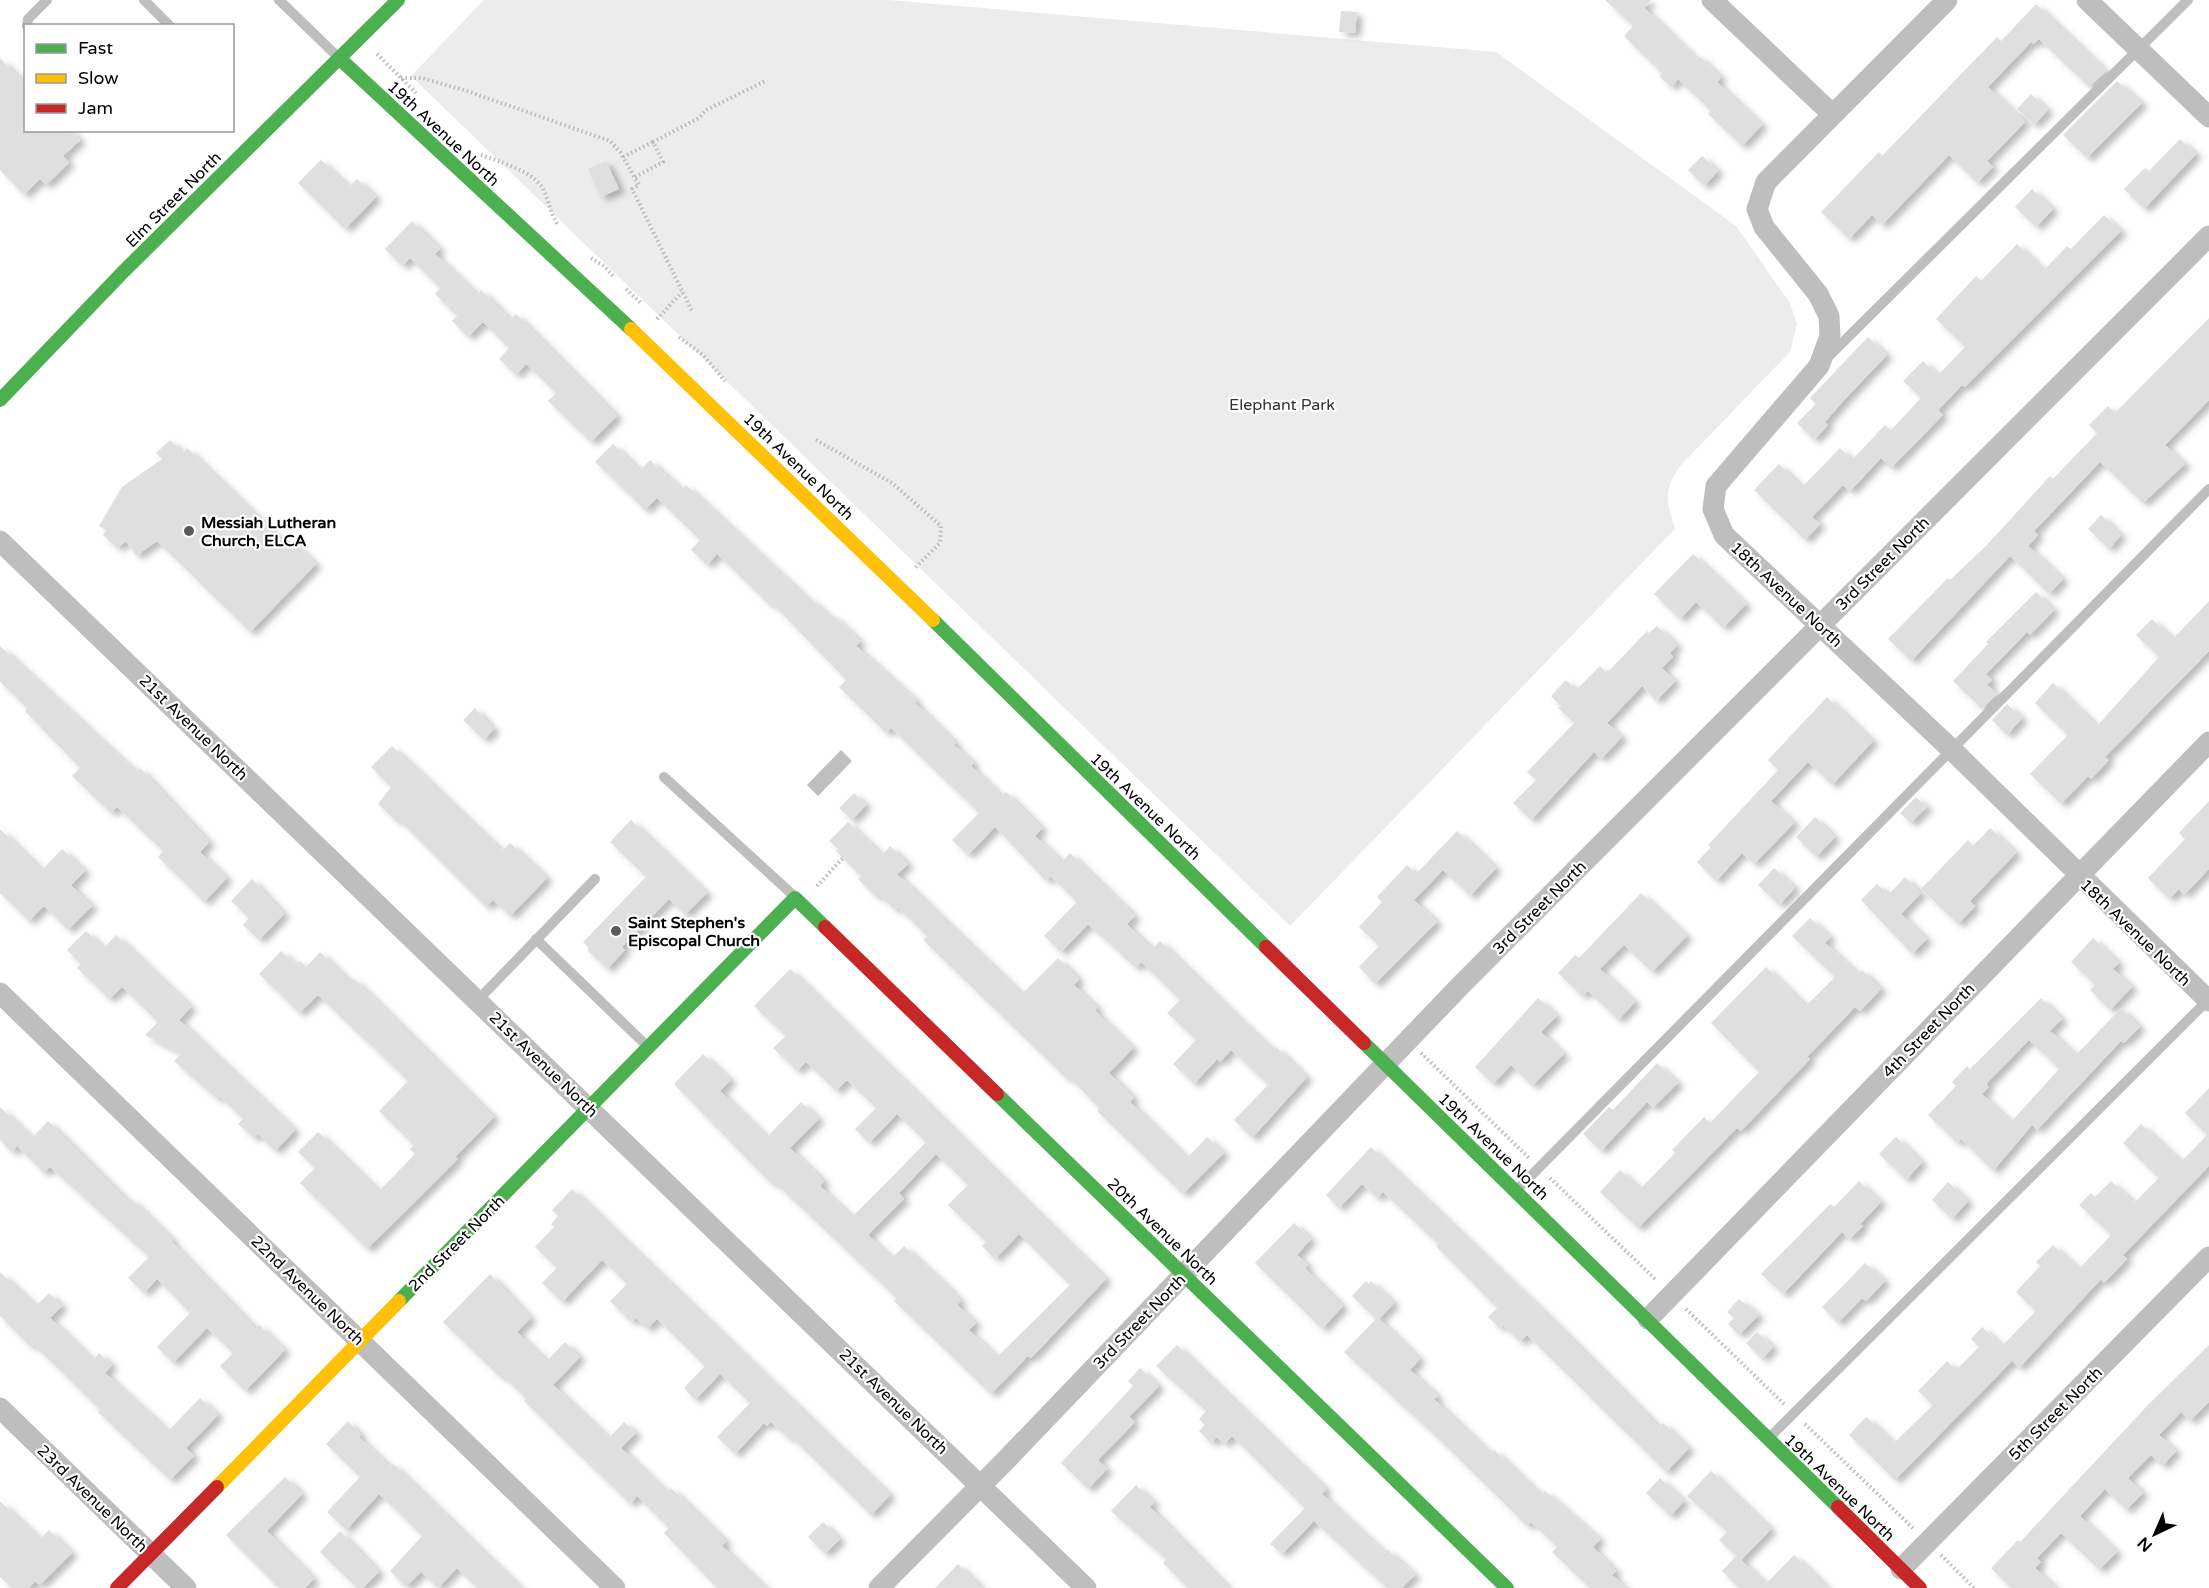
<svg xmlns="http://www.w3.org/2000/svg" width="2209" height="1588" font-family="'Varela Round',sans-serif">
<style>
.green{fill:#ececec}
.water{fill:#bfbfbf}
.building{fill:#dfdfdf;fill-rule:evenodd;filter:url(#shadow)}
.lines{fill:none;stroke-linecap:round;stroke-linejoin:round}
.path{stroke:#b9b9b9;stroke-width:4;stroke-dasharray:1.5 3;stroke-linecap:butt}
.lane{stroke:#bebebe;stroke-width:10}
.street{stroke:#bebebe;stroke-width:21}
.fast{stroke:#4caf50;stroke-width:14}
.slow{stroke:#ffc107;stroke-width:14}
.jam{stroke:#c62828;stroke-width:14}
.poi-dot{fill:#595959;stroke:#fff;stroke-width:2}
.labels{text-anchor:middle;stroke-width:4.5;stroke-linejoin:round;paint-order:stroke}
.street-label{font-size:16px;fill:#000;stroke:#fff}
.park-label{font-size:16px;fill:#333;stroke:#fff}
.poi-label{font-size:16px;font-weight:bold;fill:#000;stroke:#fff;text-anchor:start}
</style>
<defs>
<filter id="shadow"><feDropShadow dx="6" dy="4" stdDeviation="3" flood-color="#0004"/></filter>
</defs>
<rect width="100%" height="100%" fill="#fff"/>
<path class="green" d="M484 0H889L1496 52 1736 226 1790 303 1797 324 1790 352 1680 466C1663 492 1666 500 1675 529L1290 926 411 76Z"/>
<path class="water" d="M841 750 852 761 818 796 807 785Z"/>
<path class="building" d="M1605 0H1651L1644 8 1697 59 1699 56 1721 77 1717 82 1762 125 1742 146 1708 114 1711 111 1678 79 1671 87 1659 76 1662 73 1624 36 1633 26Z
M2036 4 2106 71 2089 87 2039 39 2034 44 2031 42 1988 87 2025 122 1987 161 1993 167 1977 183 1949 155 1882 225 1872 215 1849 239 1821 212 1879 152 1882 156 1997 37 2001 41Z
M1341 11 1357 12 1355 33 1339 32Z
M0 58 26 84V130H71L80 140 63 156 69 163 46 185 40 179 24 195 0 170Z
M2117 81 2142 103 2087 158 2063 135Z
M2031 94 2048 110 2034 125 2017 109Z
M2180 139 2196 154 2144 209 2124 189 2145 168 2149 171Z
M1702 156 1718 171 1704 186 1688 170Z
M321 160 349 187 357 179 376 197 345 229 298 183Z
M606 161 619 189 601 197 588 169Z
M2032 189 2053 209 2036 227 2015 207Z
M2104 215 2121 231 1965 387 1962 385 1938 410 1943 415 1891 468 1881 458 1850 491 1843 485 1812 517 1820 524 1805 540 1754 490 1779 464 1802 487 1840 448 1852 460 1885 425 1891 430 1921 398 1903 381 1923 361 1938 375 1965 347 1936 319 1976 276 1981 281 2017 244 2044 270 2067 246 2071 249Z
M412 221 440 249 435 254 478 295 481 290 511 320 516 314 617 416 591 442 548 401 556 393 526 364 516 375 499 359 509 348 483 322 468 337 452 321 457 316 435 294 440 288 410 258 402 266 385 249Z
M2209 318V400L2165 445 2185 464 2143 503 2100 462 2034 531 2038 535 2028 546 2063 579 2049 594 2010 556 1911 661 1888 639 1948 578 1950 580 1986 546 2050 476 2053 479 2097 433 2089 425 2108 406 2115 413Z
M1868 337 1887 355 1844 400 1825 422 1828 425 1814 440 1797 423 1816 404 1810 398Z
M170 440 183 453 187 448 288 546 293 542 316 564 250 632 157 541 136 556 126 541 117 548 103 535 106 530 99 526 122 487 162 459 156 453Z
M613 444 640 470 650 460 682 490 686 485 810 601 811 599 831 618 833 615 860 641 856 646 917 701 915 703 956 743 954 745 974 763 971 766 1002 796 1006 792 1042 828 1035 836 1062 862 1070 853 1135 916 1127 924 1152 949 1160 941 1240 1019 1273 1050 1276 1047 1307 1077 1252 1138 1234 1120 1268 1085 1231 1050 1220 1062 1217 1059 1194 1084 1173 1064 1196 1040 1167 1013 1180 1000 1141 962 1136 968 1088 924 1061 952 1044 936 1077 902 1050 876 1046 881 995 827 968 855 952 840 979 813 891 728 886 733 839 687 846 680 773 604 771 606 717 554 707 565 691 550 700 540 657 498 645 510 595 462Z
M2101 515 2121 535 2109 549 2088 529Z
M1693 554 1746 604 1723 628 1696 602 1680 619 1654 594Z
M2036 592 2054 610 2030 635 2027 632 1986 674 1992 680 1987 685 1997 694 1982 709 1953 681 1988 644 1986 642Z
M2209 601V651L2105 757 2109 760 2091 779 2088 776 2061 804 2030 774 2068 735 2035 703 2053 683 2097 726 2159 657 2136 635 2152 619 2173 639Z
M1657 626 1677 645 1670 653 1673 657 1662 668 1675 681 1656 701 1642 686 1607 723 1622 737 1601 759 1594 752 1531 820 1513 803 1536 780 1527 772 1574 723 1558 708 1561 706 1551 696 1566 680 1576 690 1600 666 1607 673 1647 631 1649 633Z
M0 646 136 772 140 768 209 842 200 852 227 878 204 902 158 857 163 851 117 807 111 813 72 776 80 768 25 711 27 708 0 682Z
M1827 697 1873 741 1832 785 1808 762 1771 801 1794 823 1754 864 1742 853 1716 881 1697 862 1711 847 1708 845 1778 770 1768 760Z
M2007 704 2022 718 2007 735 1992 720Z
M475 708 494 729 484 740 463 720Z
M392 746 502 851 510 843 547 878 510 916 493 900 486 907 398 819 396 821 378 804 391 787 371 767Z
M854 793 866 805 852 820 839 808Z
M1916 797 1927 807 1911 823 1900 813Z
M2209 801V869L2184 895 2179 889 2169 899 2148 878 2185 839 2179 833Z
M1815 817 1835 837 1816 857 1796 837Z
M631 820 707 893 685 915 669 899 622 947 625 950 607 969 587 950 589 948 583 942 646 877 610 842Z
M848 822 882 855 890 846 908 864 897 874 1022 994 1058 958 1079 979 1074 985 1097 1007 1095 1010 1101 1017 1133 1048 1109 1073 1134 1098 1130 1102 1187 1158 1207 1137 1224 1153 1183 1194 1097 1111 1099 1108 1069 1077 1067 1079 923 940 927 936 897 907 895 910 878 894 876 897 858 879 861 876 836 851 838 849 829 841Z
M1990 828 2016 853 1970 901 1975 906 1958 924 1921 889 1968 840 1973 846Z
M0 829 42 870 62 849 85 871 71 885 92 906 68 930 44 906 29 921 0 893Z
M1457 831 1496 868 1470 896 1443 870 1414 900 1437 922 1375 984 1359 967 1379 946 1359 927 1382 902 1377 897 1407 865 1416 874Z
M1774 868 1795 888 1779 905 1758 885Z
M1905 877 1921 893 1901 914 1927 939 1912 954 1861 900 1877 884 1888 895Z
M252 879 284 914 259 940 243 925 249 918 231 901Z
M1641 893 1687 936 1652 972 1624 945 1600 969 1635 1002 1618 1020 1588 991 1582 996 1558 973 1575 955 1579 958Z
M1810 918 1830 937 1825 943 1858 974 1862 970 1881 989 1860 1011 1855 1007 1807 1057 1810 1059 1741 1131 1737 1128 1638 1228 1600 1192 1620 1170 1640 1189 1675 1153 1672 1150 1704 1117 1710 1123 1759 1072 1711 1023 1766 967 1806 1006 1835 977 1792 936Z
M86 931 104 948 116 935 191 1007 179 1020 295 1130 275 1151 258 1134 254 1138 238 1124 243 1119 219 1096 217 1099 174 1061 181 1054 145 1035 158 1022 122 987 109 999 77 968 81 964 67 950Z
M2093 938 2119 963 2113 969 2132 987 2110 1010 2090 990 2095 985 2071 962Z
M281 951 296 965 300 961 306 967 320 952 351 982 354 979 494 1117 455 1157 458 1159 367 1249 300 1183 315 1168 298 1152 318 1132 379 1191 415 1154 410 1149 414 1145 379 1111 408 1081 318 995 299 1013 259 974Z
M790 969 1106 1279 1031 1358 1028 1356 991 1394 894 1301 896 1298 867 1270 774 1182 772 1184 751 1163 674 1084 703 1054 731 1080 720 1091 767 1137 801 1102 819 1119 790 1148 824 1181 820 1186 852 1217 887 1182 926 1142 897 1114 869 1143 855 1129 876 1108 847 1080 836 1091 806 1062 797 1071 773 1048 786 1036 754 1006ZM936 1154 968 1185 948 1205 986 1242 982 1246 995 1259 1019 1234 1070 1285 997 1357 969 1330 976 1323 957 1305 961 1301 948 1287 904 1246 892 1258 868 1235 904 1199 899 1193Z
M1538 998 1557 1016 1541 1032 1564 1054 1532 1086 1511 1065 1493 1084 1475 1067Z
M2041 998 2062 1019 2050 1031 2076 1055 2121 1008 2140 1027 2124 1043 2121 1041 2037 1130 2032 1125 1993 1171 1961 1139 1957 1143 1928 1115 1956 1086 1952 1082 1967 1066 1970 1069ZM2029 1040 2059 1069 2011 1122 1982 1094 1989 1087 1986 1084Z
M1657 1063 1678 1083 1653 1108 1647 1102 1601 1151 1583 1134 1609 1107 1613 1110Z
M2209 1088V1166L2123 1255 2127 1259 2104 1283 2101 1279 2019 1368 2012 1361 1895 1480 1849 1435 1866 1417 1894 1443 1933 1405 1918 1391 1947 1361 1956 1370 1979 1347 1971 1339 1982 1327 2002 1346 2036 1311 2016 1292 2040 1266 2036 1262 2053 1245 2079 1269 2111 1235 2079 1205 2091 1193 2095 1197 2111 1181 2134 1203 2159 1178 2123 1143 2141 1124 2181 1162 2207 1135 2185 1113Z
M0 1107 32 1138 48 1121 129 1202 131 1199 173 1240 171 1241 256 1329 259 1325 285 1350 245 1391 220 1366 233 1353 207 1328 173 1363 157 1347 190 1313 157 1279 144 1293 128 1278 149 1257 50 1167 44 1173 17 1146 12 1152 0 1140Z
M1896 1137 1922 1162 1906 1180 1879 1154Z
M1371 1147 1572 1339 1659 1427 1663 1423 1689 1448 1666 1472 1527 1335 1520 1342 1503 1325 1500 1328 1488 1317 1497 1308 1436 1246 1438 1244 1383 1192 1377 1198 1362 1184 1339 1208 1326 1195Z
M1859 1181 1881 1202 1860 1224 1863 1226 1850 1239 1842 1232 1783 1294 1761 1274 1830 1204 1834 1207Z
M1948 1182 1968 1201 1952 1219 1932 1200Z
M572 1189 890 1495 871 1515 791 1437 789 1439 771 1422 767 1426 764 1423 735 1454 717 1437 750 1403 720 1374 695 1400 684 1388 705 1366 657 1319 647 1329 636 1318 631 1322 610 1301 627 1284 602 1260 562 1302 542 1283 557 1268 535 1247 554 1227 551 1224 558 1216 552 1210Z
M1294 1223 1311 1239 1297 1255 1308 1265 1305 1268 1343 1306 1322 1329 1255 1263Z
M1865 1263 1885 1281 1866 1301 1862 1298 1838 1323 1822 1307Z
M0 1272 36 1306 49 1293 62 1306 50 1318 93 1360 99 1353 112 1365 105 1373 168 1431 200 1398 218 1415 186 1448 194 1456 170 1480 98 1412 100 1410 81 1391 33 1344 31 1347 0 1316Z
M490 1274 531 1318 517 1332 547 1361 565 1342 580 1357 553 1385 609 1438 624 1422 636 1433 621 1448 667 1492 671 1488 726 1541 722 1546 766 1588H717L664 1533 669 1528 637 1496 630 1504 524 1401 526 1399 502 1375 500 1377 443 1322Z
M1366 1281 1369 1284 1371 1281 1394 1303 1379 1319 1420 1359 1410 1370 1438 1396 1434 1399 1491 1454 1494 1450 1541 1495 1545 1491 1600 1539 1593 1547 1616 1571 1612 1575 1626 1588H1590L1552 1552 1557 1547 1531 1522 1527 1526 1446 1446 1344 1352 1376 1319 1352 1296Z
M1739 1299 1759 1315 1739 1335 1728 1324 1734 1318 1727 1312Z
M1757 1332 1773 1347 1762 1359 1746 1343Z
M1177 1345 1326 1489 1322 1494 1385 1553 1388 1550 1415 1575 1402 1588H1387L1314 1521 1282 1554 1270 1544 1305 1508 1232 1436 1224 1444 1217 1437 1211 1443 1199 1431 1205 1425 1199 1419 1206 1411 1156 1366Z
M2209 1345V1402L2190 1421 2181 1412 2159 1435 2176 1451 2162 1466 2151 1455 2128 1478 2143 1493 2126 1510 2105 1489 2080 1516 2117 1552 2099 1570 2061 1533 2037 1558 2041 1562 2035 1568 2056 1588H2011L1991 1568 2018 1540 2020 1542 2147 1406Z
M1140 1368 1159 1386 1129 1417 1135 1422 1098 1460 1107 1469 1088 1489 1061 1463 1133 1386 1128 1381Z
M348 1421 361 1435 359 1437 390 1467 393 1464 521 1588H477L457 1568 438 1588 421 1572 406 1587 390 1571 422 1536 397 1511 379 1494 346 1530 327 1512 360 1477 326 1444Z
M1711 1471 1771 1529 1741 1560 1766 1584 1794 1555 1828 1588H1739L1722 1571 1736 1556 1719 1540 1727 1532 1687 1496Z
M285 1477 302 1494 267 1531 314 1579 305 1588H279L226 1535Z
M1660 1478 1684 1501 1670 1516 1646 1493Z
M1136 1485 1154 1502 1150 1507 1229 1588H1188L1163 1563 1166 1559 1111 1511Z
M0 1501 40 1539 49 1530 72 1553 40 1585 35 1581 29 1588H12L0 1577Z
M823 1522 840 1539 825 1554 808 1537Z
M340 1531 379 1572 363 1588H357L320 1552Z
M958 1564 982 1588H935Z"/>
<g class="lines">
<path class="path" d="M377 54 416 93
M401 78H422L467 91 610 141 620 152 639 185 632 189 692 311
M481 155C500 162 530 170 542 187 549 199 550 215 559 226
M623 157 653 142
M635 177 663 162 653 142 699 118 706 110 767 80
M591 258 604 266 615 278
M626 289 642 304
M657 319 682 292
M679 337 703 355 725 381
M816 440 892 483 941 526 940 543 915 568
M817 886 843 858
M1421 1053 1529 1158
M1550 1178 1657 1281
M1686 1309 1784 1404
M1805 1424 1914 1529
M1941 1555 1974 1588"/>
<path class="lane" d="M144 0 170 26
M279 0 339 58
M27 26 28 19 47 0
M1828 357 2188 0
M664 777 794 896
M536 939 648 1047
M478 1000 595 879
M1516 1191 2209 489
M1768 1439 2209 999"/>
<path class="street" d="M1712 0 1831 113
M1947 0 1766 182 1757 209 1764 227 1818 294 1829 316 1830 336 1819 366 1716 486 1713 509 1724 535 1951 749 2209 1001
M2087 0 2209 117
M0 541 1086 1588
M0 993 615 1588
M1648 1319 2209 742
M0 1408 186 1588
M1901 1569 2209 1257
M879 1588 1007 1459 1460 986 2209 236"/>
<path class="fast" d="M339 58 631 329
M0 400 124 271 398 0
M933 620 1266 947
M1364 1043 1838 1507
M997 1094 1507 1588
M399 1301 795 898 825 927"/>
<path class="slow" d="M631 329 933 620
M217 1487 399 1301"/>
<path class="jam" d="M825 927 997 1094
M1266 947 1364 1043
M1838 1507 1920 1588
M117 1588 217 1487"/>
</g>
<g class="poi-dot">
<circle cx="189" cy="531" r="6"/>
<circle cx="616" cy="931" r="6"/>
</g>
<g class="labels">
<g class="street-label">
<text transform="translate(444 133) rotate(43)" y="6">19th Avenue North</text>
<text transform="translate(173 199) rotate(-45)" y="6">Elm Street North</text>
<text transform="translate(799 466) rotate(44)" y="6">19th Avenue North</text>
<text transform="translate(1882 563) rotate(-45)" y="6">3rd Street North</text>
<text transform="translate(1787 594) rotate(43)" y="6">18th Avenue North</text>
<text transform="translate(194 727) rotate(44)" y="6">21st Avenue North</text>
<text transform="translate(1146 806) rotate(44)" y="6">19th Avenue North</text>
<text transform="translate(1539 907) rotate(-45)" y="6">3rd Street North</text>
<text transform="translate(2136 932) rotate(44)" y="6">18th Avenue North</text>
<text transform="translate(1928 1030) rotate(-46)" y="6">4th Street North</text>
<text transform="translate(544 1064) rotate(44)" y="6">21st Avenue North</text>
<text transform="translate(1494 1146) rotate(44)" y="6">19th Avenue North</text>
<text transform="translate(1163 1231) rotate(44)" y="6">20th Avenue North</text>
<text transform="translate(456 1243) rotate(-45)" y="6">2nd Street North</text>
<text transform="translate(308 1290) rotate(44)" y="6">22nd Avenue North</text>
<text transform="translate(1139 1321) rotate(-46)" y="6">3rd Street North</text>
<text transform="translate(894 1401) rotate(44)" y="6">21st Avenue North</text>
<text transform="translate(2055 1413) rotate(-45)" y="6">5th Street North</text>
<text transform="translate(1840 1487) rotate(44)" y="6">19th Avenue North</text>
<text transform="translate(93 1498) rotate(44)" y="6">23rd Avenue North</text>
</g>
<g class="park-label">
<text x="1282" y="410">Elephant Park</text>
</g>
<g class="poi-label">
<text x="201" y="528">Messiah Lutheran<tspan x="201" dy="18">Church, ELCA</tspan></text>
<text x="628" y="928">Saint Stephen's<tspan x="628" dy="18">Episcopal Church</tspan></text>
</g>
</g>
<rect x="24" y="24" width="210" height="108" fill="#ffffff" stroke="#999999" stroke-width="1.5"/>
<rect x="36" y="44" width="30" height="9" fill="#4caf50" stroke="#999999" stroke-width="1.5"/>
<text x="78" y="54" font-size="18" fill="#000000">Fast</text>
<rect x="36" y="74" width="30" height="9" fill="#ffc107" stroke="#999999" stroke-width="1.5"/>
<text x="78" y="84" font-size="18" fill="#000000">Slow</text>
<rect x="36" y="104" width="30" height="9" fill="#c62828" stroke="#999999" stroke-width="1.5"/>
<text x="78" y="114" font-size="18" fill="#000000">Jam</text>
<g transform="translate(2155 1534) rotate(224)" stroke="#ffffff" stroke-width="4.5" paint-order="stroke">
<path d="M0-4.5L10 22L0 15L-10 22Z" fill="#000000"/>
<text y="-9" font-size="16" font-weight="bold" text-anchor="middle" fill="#000000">N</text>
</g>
</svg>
